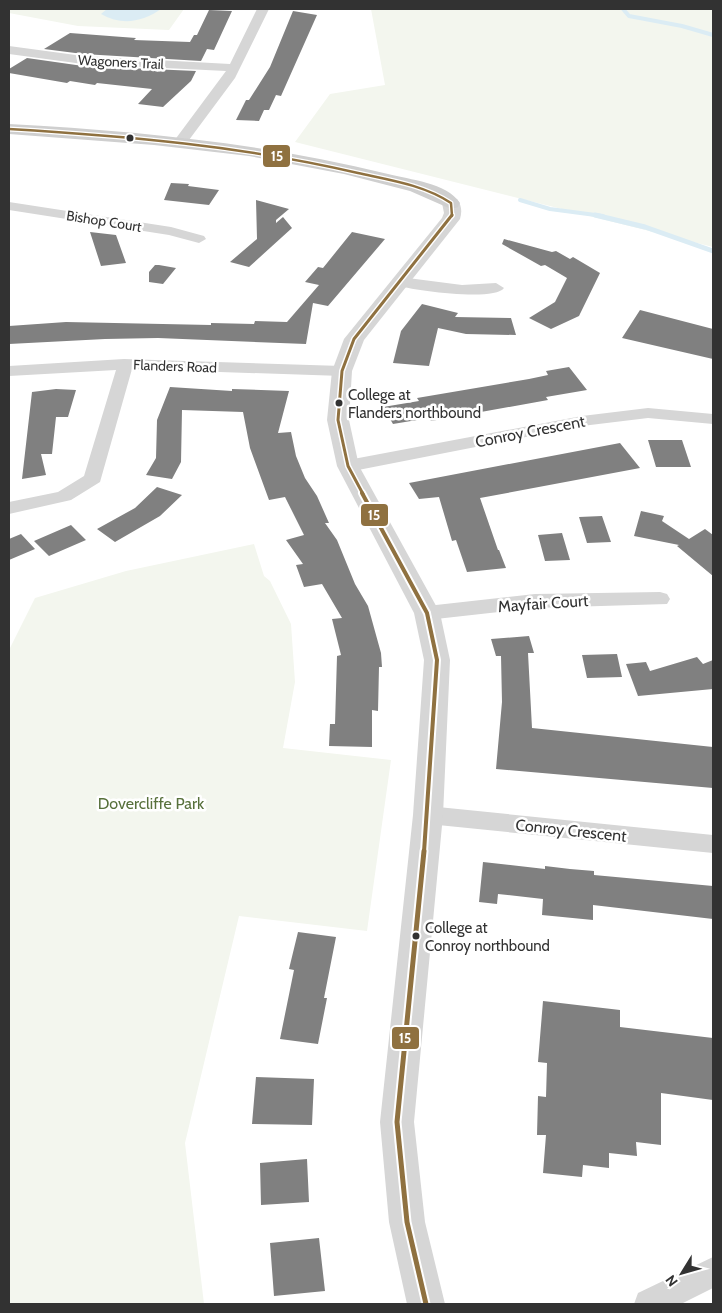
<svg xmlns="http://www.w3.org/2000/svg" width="722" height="1313" font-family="Cabin,sans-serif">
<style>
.green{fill:#f3f6ee}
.water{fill:#dbecf4}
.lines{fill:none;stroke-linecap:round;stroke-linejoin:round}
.stream-far1{stroke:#dbecf4;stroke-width:4}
.stream{stroke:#dbecf4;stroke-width:5}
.building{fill:#808080}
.minor{fill:#d6d6d6;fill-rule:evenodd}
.tertiary{fill:#d6d6d6;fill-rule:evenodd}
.secondary{fill:#cfcfcf;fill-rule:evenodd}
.bus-1-far3-casing{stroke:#fff;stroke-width:5}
.bus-1-far2-casing{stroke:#fff;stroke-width:6}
.bus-1-far1-casing{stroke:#fff;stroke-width:8}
.bus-1-casing{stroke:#fff;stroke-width:9}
.bus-1-far3{stroke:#8f7140;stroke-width:2.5}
.bus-1-far2{stroke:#8f7140;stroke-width:3}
.bus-1-far1{stroke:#8f7140;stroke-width:4}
.bus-1{stroke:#8f7140;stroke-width:5}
.bus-dot{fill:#323232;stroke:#fff;stroke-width:2}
.labels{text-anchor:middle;stroke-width:5;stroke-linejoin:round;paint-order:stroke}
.far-street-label{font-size:14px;fill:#323232;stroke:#fff}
.bus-label{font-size:15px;fill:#323232;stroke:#fff;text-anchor:start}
.street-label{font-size:16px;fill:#323232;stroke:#fff}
.park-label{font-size:16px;fill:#58713c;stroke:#fff}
.line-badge{stroke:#fff;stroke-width:2}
.badge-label{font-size:14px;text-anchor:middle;font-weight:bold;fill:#fff}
</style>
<rect width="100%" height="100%" fill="#fff"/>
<path class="green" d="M9 9H184L169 30 78 26 9 13Z
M371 9H713V247L295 142 330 94 385 85Z
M254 544 264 576 270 581 291 624 295 682 283 748 391 760 367 931 239 916 185 1143 204 1304H9V650L35 598 126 571Z"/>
<path class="water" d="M107 9H161C142 22 122 26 101 14Z"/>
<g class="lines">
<path class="stream-far1" d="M623 9 629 16 682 26 713 35
M520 200 550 209 603 216"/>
<path class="stream" d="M595 215 645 227 713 251"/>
</g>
<path class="building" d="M209 10 232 11 214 50 207 49 201 61 83 54 44 49 70 33 136 38 134 40 190 42 194 35H197Z
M293 11 317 15 281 96 276 95 269 110H264L259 121 236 120 246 100H249L270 67Z
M27 58 83 66 196 71 191 81 163 107 138 104 152 89 97 83 95 85 70 81 67 83 9 73V69Z
M171 183 189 184 188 186 219 190 209 205 164 200Z
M256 200 289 209 276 220V223L283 217 292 228 249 267 230 262 257 239Z
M90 232 116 235 126 263 101 266Z
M352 232 385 239 328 306 313 303 306 344 158 338 105 339 9 344V326L66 322 211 325V323L254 324 255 321 287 322 319 285 305 282 318 267 323 268Z
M504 239 552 252 556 251 570 259 573 257 600 273 579 316 551 329 529 318 555 302 567 278 545 265 541 266 502 244Z
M155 265H159L176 268 163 284 149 282V272Z
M422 304 458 313 455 317 511 318 516 335 466 334 438 328 429 366 393 363 401 331Z
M640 310 713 329V359L622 338Z
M569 367 587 390 546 397 548 400 431 421 429 418 393 424 383 407 419 401 417 398 529 379 548 375 546 371Z
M170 387 232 391V389L289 391 278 433 291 432 296 456 305 478 317 496 329 523H325L337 540 355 584 368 606 381 653 382 667H379L378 711 372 710V747L329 746 330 724H335L337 656 341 655 332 619 342 618 322 584 304 587 296 565 303 564 286 540 304 535 285 497 269 500 250 448 243 412 182 410 181 462 172 479 146 475 156 458 157 420Z
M56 389 76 390 68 417H56L52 454H41L46 475 22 479 32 392Z
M648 440H682L691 467H656Z
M620 443 640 468 480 498 498 550H499L506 568 467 572 456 540 452 541 439 497 419 499 409 483Z
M157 487 182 495 160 516 115 542 97 529 135 508Z
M641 511 664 516 662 521 689 539 705 529 713 535V576L677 546 679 545 634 536Z
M602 516 611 542 587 543 579 517Z
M71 525 86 540 49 556 34 541Z
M562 533 570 560 545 561 538 535Z
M21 534 35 549 9 560V539Z
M529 636 534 653H528L532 728 713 747V788L496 769 502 702 501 656H496L491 639Z
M617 654 622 677 587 678 582 655Z
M697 657 703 664 713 660V689L638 696 626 664 646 662 650 671Z
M483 862 545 869V866L570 869 594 871V875L713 886V919L593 905V920L542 915 543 899 498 894 497 904 479 902Z
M298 932 336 937 324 998H327L318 1044 280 1039 294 970 289 969Z
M543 1001 620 1010V1027L713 1038V1100L661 1093V1145L636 1142 637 1156 609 1153V1168L583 1165 582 1177 543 1173 546 1135H537L538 1096 546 1097 547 1063 538 1062Z
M256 1077 314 1079 312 1125 252 1124Z
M307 1159 309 1202 261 1205 260 1163Z
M319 1238 325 1291 274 1296 270 1243Z"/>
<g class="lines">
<path class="minor" d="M257 9H269L235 78 186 144 181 145 174 141 226 71 83 64 9 54V46L83 56 230 64Z
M9 202 171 227 204 236 206 239 199 243 169 235 9 210Z
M400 277 462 285 496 283 504 288C494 302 412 290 394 285L392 282 394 279Z
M124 359 342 366 348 367 350 371 348 375 342 376 132 369 100 482 71 500 9 514V502L58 492 84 476 116 370 9 376V366Z
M648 408 713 414V424L648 418 582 426 348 472 342 470 339 466 342 462 348 460 582 416Z
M660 592 667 594 670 599 667 604 535 608 427 620 420 618 417 613 420 608 427 606 535 594Z
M428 806 713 835V853L428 824 420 821 416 815 420 809Z
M713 1257V1288L681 1304H634L638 1293Z"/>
<path class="tertiary" d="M451 198 457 199C462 206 462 212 460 219L364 340 352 371 349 420 359 466 440 613 450 660 443 815 414 1122 425 1222 445 1304H407L389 1222 380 1122 413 815 424 660 414 613 337 466 327 420 332 371 344 339 442 218 444 213 442 203 445 199Z"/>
<path class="secondary" d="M9 124C137 131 263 143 388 174 410 180 446 182 460 203L458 207 451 209 410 191 344 174 249 156 154 145 9 134Z"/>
<g class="bus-1-far3-casing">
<path id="bus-1-far3" d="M9 129C126 136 243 146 358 173 390 180 424 185 451 203L452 216"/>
</g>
<g class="bus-1-far2-casing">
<path id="bus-1-far2" d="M363 494 348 466 338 420 342 371 354 339 452 215"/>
</g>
<g class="bus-1-far1-casing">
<path id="bus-1-far1" d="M362 493 427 613 437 660 424 852"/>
</g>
<g class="bus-1-casing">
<path id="bus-1" d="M424 851 397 1122 407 1222 426 1304"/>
</g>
<use href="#bus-1-far3" class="bus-1-far3"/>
<use href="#bus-1-far2" class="bus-1-far2"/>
<use href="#bus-1-far1" class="bus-1-far1"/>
<use href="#bus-1" class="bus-1"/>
</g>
<g class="bus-dot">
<circle cx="130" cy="138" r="4.5"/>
<circle cx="339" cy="403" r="4.5"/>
<circle cx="416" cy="936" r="4.5"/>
</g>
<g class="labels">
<g class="far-street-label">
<text transform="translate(121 62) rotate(3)" y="5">Wagoners Trail</text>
<text transform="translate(104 221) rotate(9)" y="5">Bishop Court</text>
<text transform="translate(175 366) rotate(2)" y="5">Flanders Road</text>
</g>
<g class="bus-label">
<text x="348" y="400">College at<tspan x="348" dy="18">Flanders northbound</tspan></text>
<text x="425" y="933">College at<tspan x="425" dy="18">Conroy northbound</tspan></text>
</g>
<g class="street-label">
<text transform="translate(530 431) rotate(-11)" y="6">Conroy Crescent</text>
<text transform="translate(543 603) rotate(-4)" y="6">Mayfair Court</text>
<text transform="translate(571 830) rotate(6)" y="6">Conroy Crescent</text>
</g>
<g class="park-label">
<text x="151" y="809">Dovercliffe Park</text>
</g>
</g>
<g class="line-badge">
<rect x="262" y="144" width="29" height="24" rx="5" fill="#8f7140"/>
<rect x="360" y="503" width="29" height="24" rx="5" fill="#8f7140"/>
<rect x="391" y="1026" width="29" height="24" rx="5" fill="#8f7140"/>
</g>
<g class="badge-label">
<text x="277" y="161">15</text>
<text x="374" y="520">15</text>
<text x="405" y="1043">15</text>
</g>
<rect width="722" height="1313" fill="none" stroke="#323232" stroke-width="20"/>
<g transform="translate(682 1273) rotate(233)" stroke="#ffffff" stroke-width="4" paint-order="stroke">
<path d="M0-4L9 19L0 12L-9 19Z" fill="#323232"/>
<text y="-8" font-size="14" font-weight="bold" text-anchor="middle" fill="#323232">N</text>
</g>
</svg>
